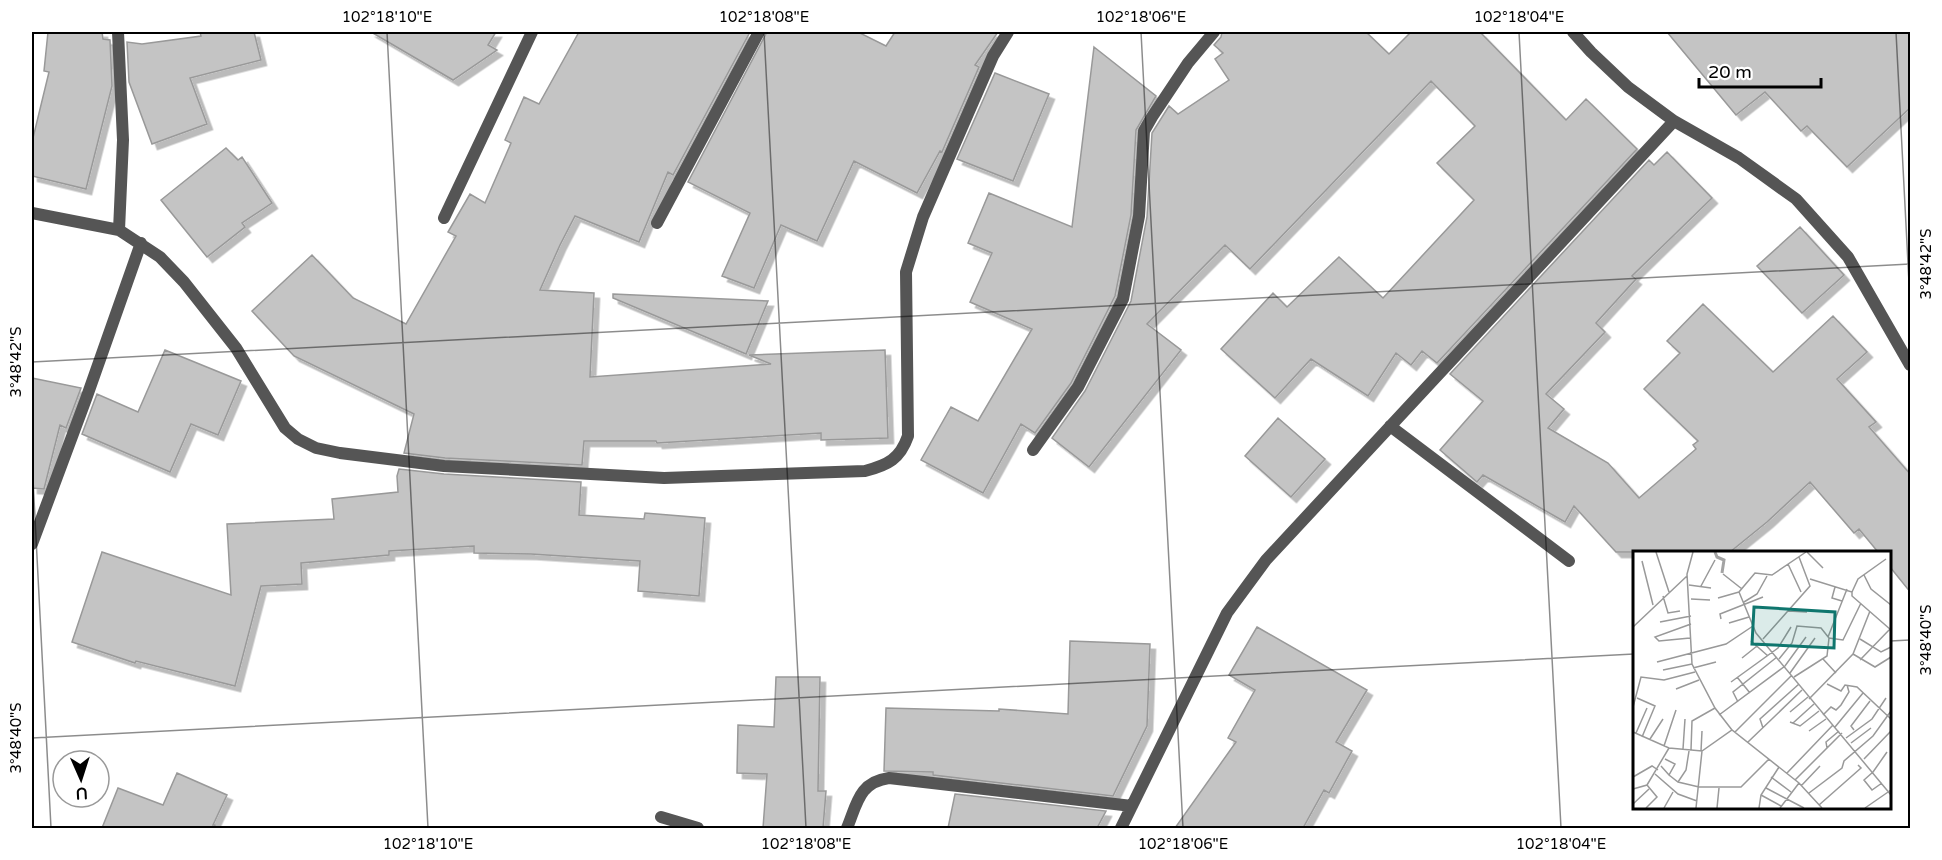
<svg xmlns="http://www.w3.org/2000/svg" width="1942" height="860" font-family="'Varela Round',sans-serif">
<style>
.building{fill:#c4c4c4;stroke:#999;stroke-width:1.5;filter:url(#shadow)}
.lines{fill:none;stroke-linecap:round;stroke-linejoin:round}
.minor{stroke:#555;stroke-width:12}
.ticks{fill:none;stroke:#000;stroke-width:1.5;stroke-opacity:0.45}
.inset-river{fill:none;stroke:#a3a3a3;stroke-width:3}
.inset-road{fill:none;stroke:#999;stroke-width:1.5}
.view{fill:#0f766e;fill-opacity:0.15;stroke:#0f766e;stroke-width:3}
.inset-edge{fill:none;stroke:#000;stroke-width:3}
.neatline{fill:none;stroke:#000;stroke-width:2}
.ticks-label{font-size:15px;text-anchor:middle;fill:#000}
</style>
<defs>
<filter id="shadow"><feDropShadow dx="5.5" dy="5.5" stdDeviation="0" flood-color="#0004"/></filter>
</defs>
<rect width="100%" height="100%" fill="#fff"/>
<path class="building" d="M48 32H102L103 39 110 40 112 86 86 189 32 176V142L49 72 44 71Z
M200 32H254L261 60 190 78 207 124 152 144 129 82 127 42 142 44 201 36Z
M371 32H496L488 45 497 50 453 80Z
M579 32H750L673 175 668 172 639 242 575 216 560 245 540 290 594 293 590 377 771 364 749 355 885 350 888 438 821 440V433L657 443 656 441H584L582 465 445 458 404 453 414 414 294 356 252 311 312 255 353 298 406 324 456 236 448 232 470 194 485 203 511 143 505 140 524 97 539 104Z
M767 32H858L886 46 895 32H998L975 65 979 67 942 152 940 151 917 193 854 161 817 241 781 225 754 288 722 276 750 213 688 182Z
M1222 32H1366L1389 54 1411 32H1480L1566 120 1586 99 1637 149 1437 363 1422 351 1411 365 1396 353 1368 396 1311 359 1275 398 1221 349 1273 293 1287 307 1339 257 1383 298 1474 200 1437 163 1475 126 1431 81 1250 269 1225 245 1147 324 1181 350 1089 467 1052 438 1085 391 1131 301 1147 217 1152 133 1169 106 1178 114 1229 80 1215 59 1223 53 1214 45 1221 37Z
M1667 32H1911V107L1847 167 1807 126 1801 131 1765 92 1736 115Z
M1094 47 1156 96 1136 130 1131 215 1115 296 1071 383 1035 433 1021 424 983 493 921 460 951 407 978 421 1032 329 970 302 992 253 968 243 989 193 1072 227Z
M995 73 1049 94 1013 181 957 159Z
M226 148 238 160 242 157 272 203 242 223 245 227 207 257 161 200Z
M1667 152 1712 198 1632 276 1636 279 1596 323 1605 332 1546 394 1564 409 1548 428 1608 463 1639 498 1696 449 1693 445 1698 441 1644 389 1680 353 1667 341 1703 304 1773 372 1833 316 1867 352 1837 379 1876 422 1869 427 1911 475V593L1890 567V552H1878L1859 529 1854 533 1810 482 1767 522 1730 552H1616L1574 506 1565 522 1483 475 1477 482 1440 450 1483 401 1450 374 1649 160 1654 165Z
M1800 227 1844 275 1802 313 1757 266Z
M613 294 768 301 746 354 613 298Z
M165 350 241 381 218 435 191 424 170 472 82 434 97 394 138 412Z
M32 378 81 388 66 428 60 425 44 489 32 488Z
M1278 418 1325 459 1291 497 1245 456Z
M399 469 444 474 581 482 579 515 644 519 645 513 705 518 699 596 638 591 640 561 531 554 474 553V546L389 551V555L301 563 302 584 261 586 235 686 136 661 135 663 72 642 102 552 231 595 227 524 334 519 332 499 398 492 397 476Z
M1257 627 1367 690 1336 742 1352 751 1329 793 1324 790 1303 828H1175L1236 742 1228 738 1255 690 1229 675Z
M1070 641 1150 644 1147 726 1113 796 933 775V772L884 771 886 708 999 711V709L1068 714Z
M776 677H820L818 791H826L823 828H763L767 774 737 773 738 725 774 727Z
M177 773 227 795 213 825H215V828H102L118 788 163 805Z
M955 794 1106 811 1097 828H948Z"/>
<g class="lines">
<path class="minor" d="M118 32 123 140 119 230
M1573 32 1591 52 1628 87 1674 121 1739 158 1796 199 1848 257 1910 365
M32 213 119 230 160 257 184 282 236 348 285 428 298 439 316 448 340 453 444 466 664 478 865 471C888 465 900 459 908 436L906 272 923 217 993 56 1008 32
M444 218 532 32
M657 223 759 32
M1390 426 1569 561
M1033 450 1078 387 1123 299 1139 216 1144 131 1152 117 1188 63 1214 32
M32 544 86 399 141 243
M661 817 698 828
M847 828C857 804 859 782 889 778L1132 806
M1121 828 1227 613 1266 560 1674 121"/>
</g>
<path class="ticks" d="M387 32 428 828M764 32 806 828M1141 32 1183 828M1519 32 1561 828M1896 32 1910 302M32 362 1910 264M32 460 51 828M1890 641 1910 640M32 738 1634 654"/>
<g transform="translate(1633 551)">
<rect width="258" height="258" fill="#fff"/>
<path class="inset-river" d="M82 1 84 6 91 9 89 22"/>
<path class="inset-road" d="M23 1 36 41M60 1 54 23 59 113 82 157 99 179M173 1 139 24 122 22 106 41 123 82 258 244M174 1 190 17M9 10 20 54M155 13 168 41M90 23 109 38M231 24 238 38 258 54M177 28 219 41V45L258 79M56 34 78 37M68 35 82 9M202 36 199 47 209 50M219 41 225 28 253 8M30 45 35 62 47 60M85 47 106 41M58 48 77 49M111 51 124 43 134 25M155 60 174 61M88 68 87 63 130 46M27 71 58 65M96 72 116 66M0 76 54 25M195 86 214 38M57 87 26 90 22 86 58 73M130 88 177 35 166 6M227 88 248 101 258 96M118 90 135 105M220 103 242 116 258 106M109 107 124 95M146 108 159 92 164 75 188 77 196 87 210 89 228 52M190 108 203 122M227 109 257 78M24 111 93 93 120 75M60 117 83 111M30 119 59 113M157 122 182 87M104 126 117 142M161 126 194 105 196 87M98 131 145 97 158 76M194 133 208 140 212 134 224 136 258 168M43 138 66 129M4 147 22 155 9 186M176 148 220 103 237 60M105 151 100 141 144 106M0 156 8 126 31 129 62 121M157 161 175 146M86 164 152 115 173 86M190 164 198 156 203 159 208 154 216 141 214 134M157 171 167 175 186 160M160 172 181 153M202 176 230 142M130 177 127 168 166 133M221 179 218 175 237 150M176 180 193 168M0 181 36 197 69 200 99 179 166 232 189 257M102 181 159 124M3 182 14 157M213 187 239 168 253 147M17 188 30 168M115 191 169 139M218 192 238 177M31 195 43 159M194 197 193 191 206 180M50 198 52 168M58 199 59 170 82 157M68 200 69 180M231 208 258 180M28 215 36 224 42 213 32 208M240 221 231 229 239 239 249 232M240 221 254 201M154 222 200 174M22 223 45 243 64 250M36 224 45 231 66 236H108L136 208M0 226 19 215 25 219M138 226 158 241M162 229 209 182M45 231 53 219 56 200M168 235 187 215M133 237 171 257M0 238 14 234 36 197M176 242 209 217 211 210 240 185 258 160M128 244 148 255M0 253 16 238M186 254 228 217 225 214M13 257 24 246 14 234M31 257 40 241M63 257 69 200M84 257 86 237M126 257 128 244 146 216M147 257 166 232M232 257 258 239"/>
<path class="view" d="M121 56 202 61 201 97 119 93Z"/>
<rect width="258" height="258" class="inset-edge"/>
</g>
<rect width="1942" height="860" fill="none" stroke="#ffffff" stroke-width="66"/>
<g transform="translate(81 779) rotate(177)"><circle r="28" fill="#ffffff" stroke="#999999" stroke-width="1.5"/>
<path d="M0-4.5L10 22L0 15L-10 22Z" fill="#000000"/>
<text y="-9" font-size="16" font-weight="bold" text-anchor="middle" fill="#000000">U</text>
</g>
<path d="M1699 78v9h122v-9" fill="none" stroke="#000000" stroke-width="3"/>
<text x="1708" y="78" font-size="18" fill="#000000" stroke="#ffffff" stroke-width="4.5" paint-order="stroke">20 m</text>
<rect x="33" y="33" width="1876" height="794" class="neatline"/>
<g class="ticks-label">
<text x="387" y="22">102°18'10"E</text>
<text x="764" y="22">102°18'08"E</text>
<text x="1141" y="22">102°18'06"E</text>
<text x="1519" y="22">102°18'04"E</text>
<text transform="translate(1926 264) rotate(-90)" y="5">3°48'42"S</text>
<text transform="translate(16 362) rotate(-90)" y="5">3°48'42"S</text>
<text transform="translate(1926 640) rotate(-90)" y="5">3°48'40"S</text>
<text transform="translate(16 738) rotate(-90)" y="5">3°48'40"S</text>
<text x="428" y="849">102°18'10"E</text>
<text x="806" y="849">102°18'08"E</text>
<text x="1183" y="849">102°18'06"E</text>
<text x="1561" y="849">102°18'04"E</text>
</g>
</svg>
